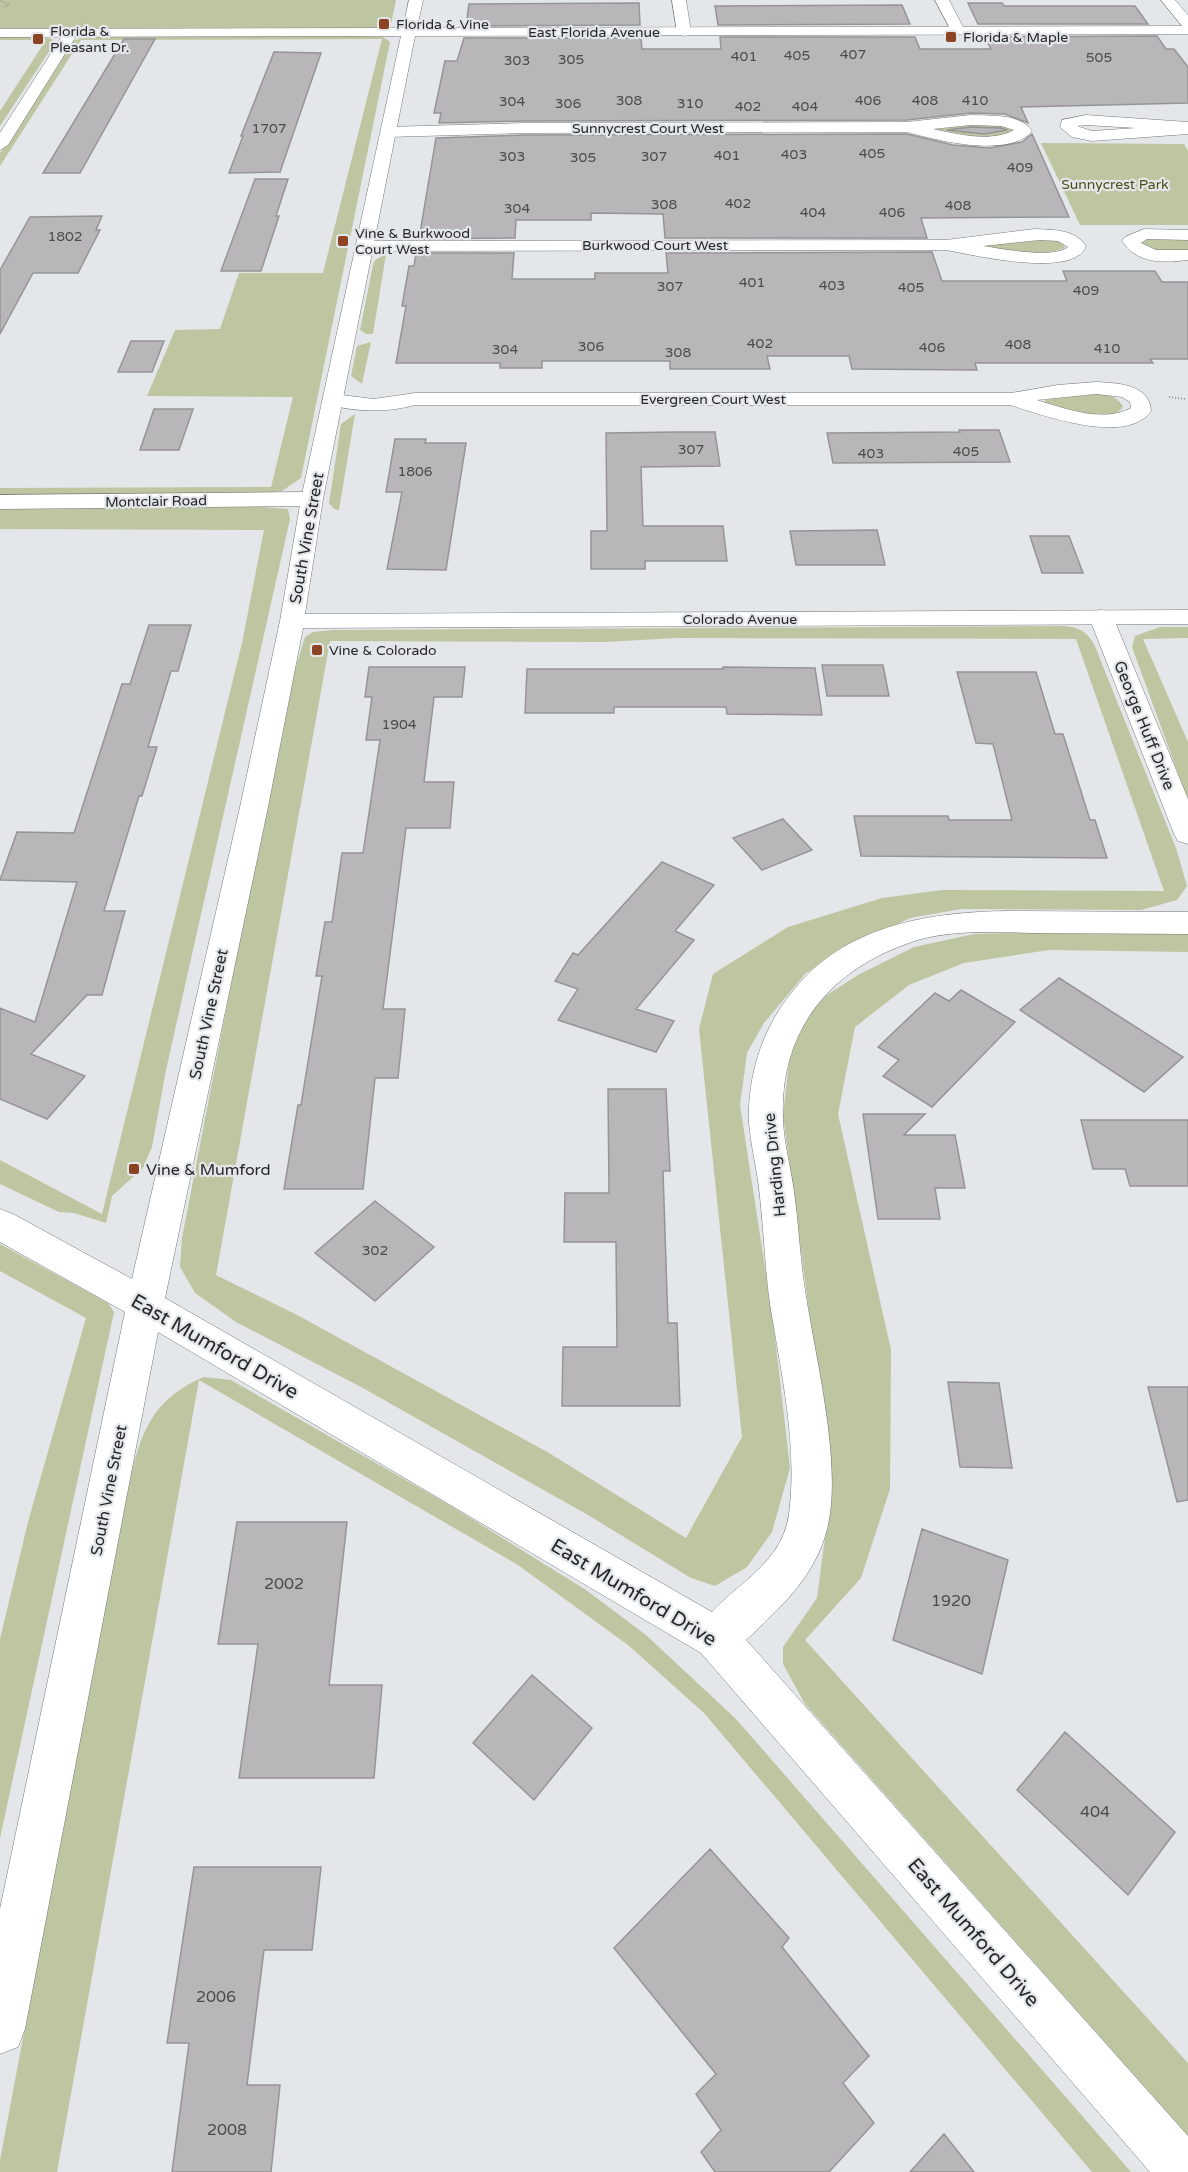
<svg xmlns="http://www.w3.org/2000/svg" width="1188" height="2172" font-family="'Varela Round',sans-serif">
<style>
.green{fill:#bdc6a0;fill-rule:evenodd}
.building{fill:#b9b6ba;stroke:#979497;stroke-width:1.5}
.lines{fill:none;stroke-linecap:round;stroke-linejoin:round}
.street-casing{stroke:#75787b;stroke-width:1}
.secondary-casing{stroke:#75787b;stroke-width:1}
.path-far1{stroke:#919596;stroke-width:1.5;stroke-dasharray:1 2;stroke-linecap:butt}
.path{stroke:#919596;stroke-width:2;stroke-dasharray:1 2;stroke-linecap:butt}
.street{fill:#fff;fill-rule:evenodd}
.secondary{fill:#fff;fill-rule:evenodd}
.poi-dot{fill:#8b4323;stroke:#e3e7e9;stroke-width:2}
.labels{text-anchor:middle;stroke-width:4.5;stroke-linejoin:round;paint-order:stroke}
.far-poi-label{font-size:14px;fill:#252728;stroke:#e3e7e9;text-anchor:start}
.far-street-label{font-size:14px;fill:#252728;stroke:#e3e7e9}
.number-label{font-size:14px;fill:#4a4b4c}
.far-park-label{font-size:14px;fill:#475119;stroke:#e3e7e9}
.street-label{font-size:16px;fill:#252728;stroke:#e3e7e9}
.poi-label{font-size:16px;fill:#252728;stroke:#e3e7e9;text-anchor:start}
.near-number-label{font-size:16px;fill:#4a4b4c}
.near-street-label{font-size:20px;fill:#252728;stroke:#e3e7e9}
</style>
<rect width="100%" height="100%" fill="#e3e7e9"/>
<path class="green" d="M0 0H396L390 29 0 28Z
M0 36 42 37 52 39 54 44 0 126V111L46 40H0Z
M361 36 383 37 390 42 301 478 282 491 258 494 0 495V488L271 487 293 397 147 396 175 330 220 329 239 273H323L382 39 81 40 0 166V153L68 42 86 37Z
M1000 123 1020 130 997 137H975L925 129 944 126Z
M1041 143 1184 144 1188 151V225H1080Z
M1148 237 1188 239V252L1159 253 1142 245V240Z
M1053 238 1063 244 1065 248 1045 254 974 246Z
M386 254 373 334H366L360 330 373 265 375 260Z
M371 342 362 384 351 376 357 346Z
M1090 392C1103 393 1115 394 1123 406 1115 427 1064 409 1047 405L1045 401 1046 398Z
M355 414 339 510 334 509 329 503 341 424Z
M252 506 288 509 290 519 166 1070 152 1147 143 1168 112 1196 106 1223 74 1213 59 1212 0 1184V1160L102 1214 242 643 264 530 0 529V508Z
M1064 626C1080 628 1086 631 1094 644L1176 848 1187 886 1177 900 1141 910 961 909 910 918 850 947 806 973 764 1023 747 1053 740 1105 773 1320 790 1468 772 1532 747 1567 715 1586 691 1578 588 1515 361 1387 236 1322 195 1293 180 1267 182 1238 287 695 305 637 313 632 334 630ZM676 638 1076 639 1164 891 942 890 882 898 788 927 713 974 699 1029 742 1437 686 1538 549 1453 299 1316 216 1275 330 641 606 642Z
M1160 627H1188V638L1143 639 1188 742V801L1132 647 1135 636Z
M1077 931 1188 933V952L1049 950 964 963 909 985 855 1027 838 1114 891 1350 890 1489 861 1578 805 1640 1188 2063V2136L805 1704 783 1664V1647L817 1598 830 1500 821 1401 783 1115 791 1045 816 1002 858 975 914 947 974 934Z
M0 1244 108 1303 114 1312 0 1838V1639L28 1522 86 1318 0 1271Z
M204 1377 231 1380 451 1506 586 1590 646 1635 736 1719 1131 2172H1092L704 1713 628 1645 518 1565 199 1380 57 2172H0V2160L123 1508C138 1450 141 1403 204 1377Z"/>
<path class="building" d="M639 3 640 25 466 26 469 4Z
M968 3H1002L1004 6H1135L1148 24H978Z
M902 5 910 24 718 25 715 6Z
M1157 36 1166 49H1174L1188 67V103L1021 107 1028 123 1005 114 971 113 907 120 525 121 439 123 441 113H434L445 61H457L464 38H641L642 49H721L720 37H915L920 49H991L985 37Z
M124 39H155L80 173H43Z
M274 52 321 53 280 172 229 173 243 136H241Z
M971 127 1001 128 1007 130 984 134 947 130Z
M907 134 953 145 990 148 1022 142 1032 134 1069 217 921 218 927 238H665L663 214 591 213V220H516L515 238 419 239 436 138 525 135Z
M255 179H288L276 216H279L261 271H221Z
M102 216 96 230H100L78 273H33L0 334V270L30 217Z
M932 252 942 281H1067L1063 271H1155L1162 282H1188V359H1150L1153 363H975L977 370 852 369 849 356H767L770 369H670V361H542V368H500V363H396L406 306H402L409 266H414L416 253H514L512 279H595V273H668L666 253Z
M131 341H164L152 372H118Z
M154 409H193L179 450H140Z
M959 430H999L1010 462 833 463 827 433 960 432Z
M679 432H715L720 466 641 467 643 526H723L727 561H645V569H591V531H607L606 433Z
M395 439H426L425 443H466L446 570 387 569 402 492H386Z
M877 530 885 565H796L790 531Z
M1030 536H1069L1083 573H1042Z
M149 625H191L178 671H171L148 747H157L142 796H139L104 911H125L102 995H87L31 1054 85 1076 47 1119 0 1099V1008L35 1022 77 882 0 880 17 832 74 833 122 684H130Z
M822 665H883L889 696H827Z
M369 667H465L462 697H434L424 782H454L450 828H406L383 1009H405L398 1078H375L363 1189H284L298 1105H301L322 976H316L325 922H332L342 853H363L380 740H366L372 697H365Z
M723 667 815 668 822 715 727 714 726 707H614V713H525L527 669H723Z
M957 672H1036L1055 734H1063L1090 820H1095L1107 858 861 856 854 816H948L949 820H1012L993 744 976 743Z
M783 819 812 850 762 870 733 838Z
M662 862 714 885 675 931 694 940 636 1009 674 1021 656 1052 558 1020 578 989 555 981 573 953 578 955Z
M1059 978 1183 1057 1144 1092 1020 1010Z
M961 990 1015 1022 932 1107 883 1076 899 1060 878 1047 935 993 949 1001Z
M608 1089H666L670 1171H663L668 1323H677L680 1406H562L563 1347H617L616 1242H564L565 1193H609Z
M863 1114H925L904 1135H955L965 1188H935L940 1219H878Z
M1081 1120H1188V1186H1130L1125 1169H1093Z
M375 1201 434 1247 375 1301 315 1253Z
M948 1382 999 1383 1012 1468 960 1467Z
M1148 1387H1188V1500L1177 1502Z
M237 1522H347L329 1685H382L374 1778H239L258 1644H218Z
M922 1529 1008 1560 982 1674 893 1640Z
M532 1675 592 1728 534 1800 473 1743Z
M1065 1732 1175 1832 1128 1895 1017 1790Z
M710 1849 789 1938 782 1947 869 2056 843 2083 874 2123 829 2172H715L701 2152 721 2130 696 2094 716 2074 614 1948Z
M194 1867H321L312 1950H264L247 2085H280L271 2172H172L189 2043H167Z
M944 2134 974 2172H910Z"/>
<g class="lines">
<g class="street-casing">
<path id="street" d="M672 0H686L691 32 689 35 684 36 677 32Z
M935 0H949L965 31 963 34H953Z
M1161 0H1175L1188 15V28L1183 27Z
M71 29 78 33 8 145 0 150V133L64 33Z
M971 115C990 116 1020 113 1032 131 1009 159 936 140 907 132L525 133 388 137 380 132 388 127 525 123 907 122ZM971 125 1001 126 1014 130C990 143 957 134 933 129Z
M1086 115 1188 122V134L1092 141 1072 137 1060 127 1062 120ZM1086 125 1136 128 1092 131 1077 126Z
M1035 229C1054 230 1074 229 1086 246 1075 279 973 255 946 250L364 251 358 250 355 246 358 242 364 241 946 240ZM1040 240 1058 241 1068 247C1054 259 1002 249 983 246Z
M1144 229 1188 230V240L1147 239 1141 243 1156 250H1188V260C1163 263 1137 264 1122 241L1125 237Z
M1096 382C1117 383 1150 384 1151 411 1127 446 1042 415 1010 405H415C385 413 356 412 326 404L323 400 326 396 333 394 374 399 415 393H1011L1058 385ZM1096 394 1122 397 1130 402 1131 408C1104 423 1065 409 1037 400Z
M312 492 320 494 323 499 320 504 312 506 0 509V495Z
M1101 610 1110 612 1113 617 1188 799V844L1178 841 1174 834 1089 617 1092 612Z
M1008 911 1188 912V934C1136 934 1084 933 1033 933 992 932 945 929 906 944 826 973 779 1034 783 1120 784 1144 791 1168 794 1192 799 1226 800 1262 806 1296 816 1361 844 1471 826 1533 817 1565 796 1592 772 1615 755 1632 738 1650 716 1659L701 1653 695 1638C714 1591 781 1574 789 1514 798 1445 781 1372 770 1304 765 1269 764 1233 760 1197 758 1172 751 1148 749 1123 747 1072 765 1022 798 985 851 924 932 912 1008 911Z"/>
</g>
<g class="secondary-casing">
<path id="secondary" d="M409 0H423L417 28 1188 26V34L415 36 323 499 305 614 1188 610V624L303 628 268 807 165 1298 731 1623 1188 2136V2172H1150L701 1653 158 1332 25 2029 18 2047 0 2054V1909L125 1312 0 1242V1209L13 1214 132 1279 240 807 280 621 301 499 401 36 0 37V29L403 28Z"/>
</g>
<path class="path-far1" d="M0 0 9 5 4 7"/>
<path class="path" d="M1169 397 1186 399"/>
<use href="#street" class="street"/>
<use href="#secondary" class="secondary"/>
</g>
<g class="poi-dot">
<rect x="378" y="18" width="12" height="12" rx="3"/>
<rect x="945" y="31" width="12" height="12" rx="3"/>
<rect x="32" y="33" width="12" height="12" rx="3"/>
<rect x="337" y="235" width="12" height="12" rx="3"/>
<rect x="311" y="644" width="12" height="12" rx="3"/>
<rect x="128" y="1163" width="12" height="12" rx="3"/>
</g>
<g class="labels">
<g class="far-poi-label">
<text x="396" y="29">Florida &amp; Vine</text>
<text x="50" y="36">Florida &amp;<tspan x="50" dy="16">Pleasant Dr.</tspan></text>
<text x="963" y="42">Florida &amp; Maple</text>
<text x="355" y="238">Vine &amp; Burkwood<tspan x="355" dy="16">Court West</tspan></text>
<text x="329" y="655">Vine &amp; Colorado</text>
</g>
<g class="far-street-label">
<text x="594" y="37">East Florida Avenue</text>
<text x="648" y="133">Sunnycrest Court West</text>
<text x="655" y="250">Burkwood Court West</text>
<text x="713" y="404">Evergreen Court West</text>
<text transform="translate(156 501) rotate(-1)" y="5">Montclair Road</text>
<text x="740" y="624">Colorado Avenue</text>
</g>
<g class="number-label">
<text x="853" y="59">407</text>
<text x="797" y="60">405</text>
<text x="744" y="61">401</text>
<text x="1099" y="62">505</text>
<text x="571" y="64">305</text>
<text x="517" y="65">303</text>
<text x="629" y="105">308</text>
<text x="868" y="105">406</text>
<text x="925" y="105">408</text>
<text x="975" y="105">410</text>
<text x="512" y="106">304</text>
<text x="568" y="108">306</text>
<text x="690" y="108">310</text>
<text x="748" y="111">402</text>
<text x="805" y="111">404</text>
<text x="269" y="133">1707</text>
<text x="872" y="158">405</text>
<text x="794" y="159">403</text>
<text x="727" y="160">401</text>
<text x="512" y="161">303</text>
<text x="654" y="161">307</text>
<text x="583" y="162">305</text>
<text x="1020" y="172">409</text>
<text x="738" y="208">402</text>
<text x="664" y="209">308</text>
<text x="958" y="210">408</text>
<text x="517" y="213">304</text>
<text x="813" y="217">404</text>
<text x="892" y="217">406</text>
<text x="65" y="241">1802</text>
<text x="752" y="287">401</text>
<text x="832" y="290">403</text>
<text x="670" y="291">307</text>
<text x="911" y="292">405</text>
<text x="1086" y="295">409</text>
<text x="760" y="348">402</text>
<text x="1018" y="349">408</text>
<text x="591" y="351">306</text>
<text x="932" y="352">406</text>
<text x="1107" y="353">410</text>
<text x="505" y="354">304</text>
<text x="678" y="357">308</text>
<text x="691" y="454">307</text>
<text x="966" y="456">405</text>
<text x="871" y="458">403</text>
<text x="415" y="476">1806</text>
<text x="399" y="729">1904</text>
<text x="375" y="1255">302</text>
</g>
<g class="far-park-label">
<text x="1115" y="189">Sunnycrest Park</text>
</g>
<g class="street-label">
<text transform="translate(306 538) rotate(-80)" y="6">South Vine Street</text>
<text transform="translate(1145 725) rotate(68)" y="6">George Huff Drive</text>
<text transform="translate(208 1014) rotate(-78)" y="6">South Vine Street</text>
<text transform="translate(774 1165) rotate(-96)" y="6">Harding Drive</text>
<text transform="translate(108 1490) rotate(-79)" y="6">South Vine Street</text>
</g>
<g class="poi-label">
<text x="146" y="1175">Vine &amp; Mumford</text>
</g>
<g class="near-number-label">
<text x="284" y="1589">2002</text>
<text x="951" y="1606">1920</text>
<text x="1095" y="1817">404</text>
<text x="216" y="2002">2006</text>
<text x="227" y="2135">2008</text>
</g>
<g class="near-street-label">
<text transform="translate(215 1346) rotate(30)" y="7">East Mumford Drive</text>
<text transform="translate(634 1592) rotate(31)" y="7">East Mumford Drive</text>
<text transform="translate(974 1932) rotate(49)" y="7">East Mumford Drive</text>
</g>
</g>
</svg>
